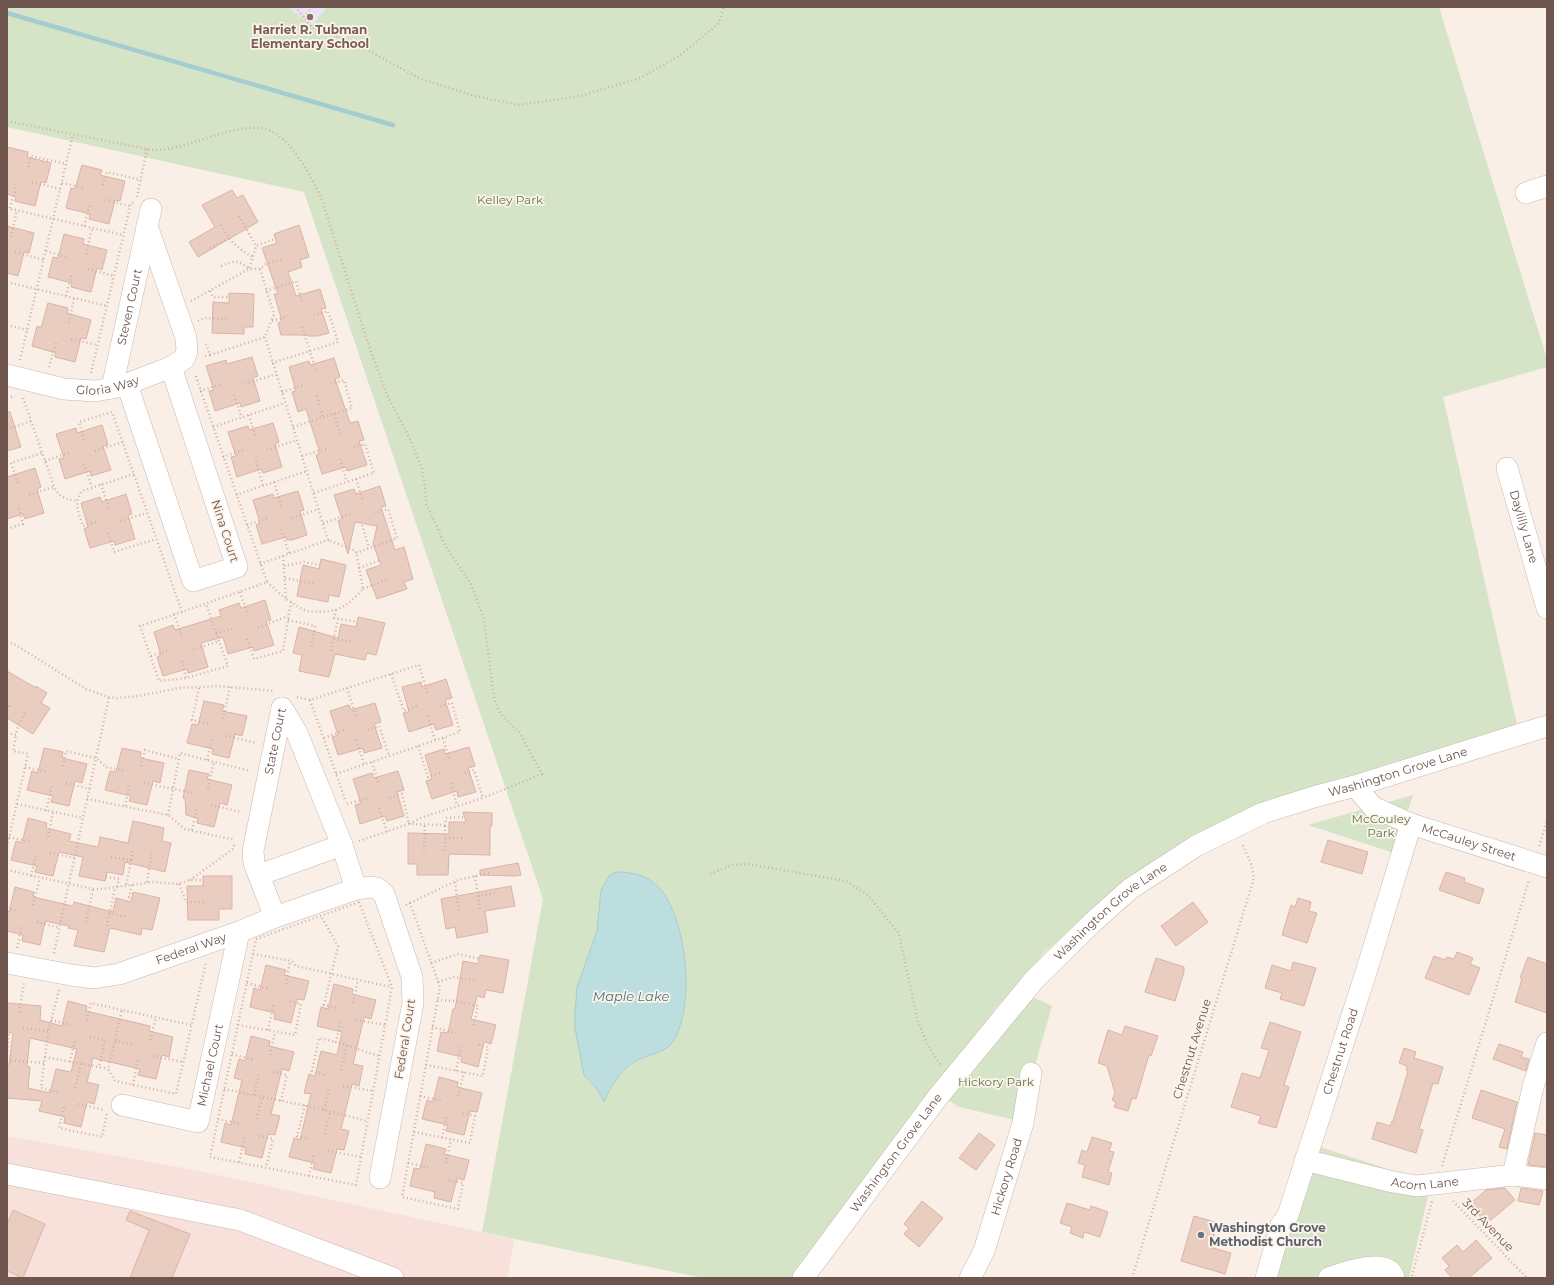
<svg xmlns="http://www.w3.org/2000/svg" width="1554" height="1285" font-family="Montserrat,sans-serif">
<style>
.commercial{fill:#f8e1db}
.education{fill:#ece2f5}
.green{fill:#d5e4c6;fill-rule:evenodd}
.water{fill:#bddedf;stroke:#a5cdd0}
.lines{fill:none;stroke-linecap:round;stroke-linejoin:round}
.stream{stroke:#a5cdd0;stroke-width:4.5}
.building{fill:#eacdc1;stroke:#dbb3a4;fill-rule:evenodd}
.minor-casing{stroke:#c8b7ad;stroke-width:22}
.path{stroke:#cfb1a5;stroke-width:2.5;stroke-dasharray:1 3;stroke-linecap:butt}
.minor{stroke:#fff;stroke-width:21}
.education-dot{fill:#8d6e63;stroke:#fcf4eb;stroke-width:1.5}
.worship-dot{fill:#6b7280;stroke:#fcf4eb;stroke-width:1.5}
.labels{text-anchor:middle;stroke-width:3.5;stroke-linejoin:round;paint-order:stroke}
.education-label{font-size:12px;font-weight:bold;fill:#785e54;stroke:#fcf4eb}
.park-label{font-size:12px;fill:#5d784b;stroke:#fcf4eb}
.street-label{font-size:12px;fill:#6e564e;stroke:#fcf4eb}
.worship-label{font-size:12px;font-weight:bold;fill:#5b616d;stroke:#fcf4eb;text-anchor:start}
.water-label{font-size:13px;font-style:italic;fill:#487578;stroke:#fcf4eb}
</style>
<rect width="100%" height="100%" fill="#f9efe6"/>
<path class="commercial" d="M7 1136 194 1170 514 1239 508 1278H7Z"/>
<path class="education" d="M288 7H327L312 27Z"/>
<path class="green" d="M7 7H288L312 26 327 7H1439L1547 359V367L1443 397 1518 729 1384 765 1338 781 1114 894 1046 951 996 1008 889 1147 795 1278H703L482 1232 543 899 304 192 7 127ZM609 876 683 946 686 984 685 1006 680 1026 673 1041 665 1050 641 1059 626 1069 613 1082 604 1102 597 1089 589 1081 582 1064 575 1028V1014L577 987 597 931 601 890Z
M1413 795 1394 853 1308 825Z
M1024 993 1052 1006 1019 1121 959 1107 942 1096Z
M1314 1145 1431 1183 1409 1278H1272Z"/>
<path class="water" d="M616 872C634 872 650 876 662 891 687 924 695 1004 674 1040 666 1053 653 1053 640 1059 620 1070 613 1082 604 1102L597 1089 584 1075 575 1028V1014L577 987 597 931 601 890 609 876Z"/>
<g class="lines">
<path class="stream" d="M7 13 393 125"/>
</g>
<path class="building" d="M7 147 28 152 27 157 51 163 46 183 41 182 35 206 15 201 16 197 7 194Z
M82 165 102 170 100 175 125 181 120 201 115 200 109 224 89 219 90 214 66 208 71 188 75 189Z
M232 190 237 198 243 195 258 222 198 257 189 242 215 227 202 205Z
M299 225 309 257 300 260 302 267 288 272 296 296 320 289 326 308 321 309 329 333 318 336H308V335H281L278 323 282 321 274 294H278L262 248 277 243 274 234Z
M7 226 34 233 29 253 24 252 18 276 7 273Z
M64 234 84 239 83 244 107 250 102 270 97 268 91 292 71 287 72 283 48 277 53 257 58 258Z
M229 293 254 294 253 327H244V334L212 333 213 302 229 303Z
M48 303 68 308 67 313 91 320 86 339 81 338 75 362 55 357 56 353 32 346 37 326 41 328Z
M252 357 258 376 253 378 260 401 241 407 240 403 215 411 209 391 214 390 206 366 226 360 227 364Z
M334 358 340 377 335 379 350 423 358 421 364 440 359 441 367 465 347 471 346 467 322 474 316 455 320 453 306 409 298 412 292 392 296 391 289 367 309 361 310 365Z
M7 412H10L21 447 7 451Z
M273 423 279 442 275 444 282 467 263 473 261 469 237 477 231 457 236 456 228 432 248 426 249 430Z
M102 425 108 445 103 446 111 470 91 476 90 471 65 479 59 459 64 458 56 434 76 428 77 433Z
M35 468 41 487 37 489 44 513 25 519 23 514 7 519V477Z
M380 486 386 506 381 507 395 550 404 547 413 579 404 582 407 589 377 599 366 570 381 565 373 544 377 526 355 522 348 554 338 521 342 519 334 495 354 489 356 494Z
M298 491 304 510 300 511 307 535 292 540H287L286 537 262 544 256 525 260 523 253 500 273 494 274 498Z
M126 494 132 514 128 515 135 539 115 545 114 541 90 548 84 529 88 527 81 503 100 497 102 502Z
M321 559 346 565 339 597 329 595 328 602 297 596 303 565 319 569Z
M265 600 271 620 266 621 274 645 254 651 253 647 228 654 223 637 201 643 208 667 188 673 187 669 163 676 157 657 161 655 154 632 173 625 175 630 221 616 219 610 239 603 241 608Z
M358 617 385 623 376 655 367 653 365 660 335 654 329 677 299 671 302 655 293 653 299 627 338 638 341 624 356 627Z
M7 671 36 688V686L47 693 41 703 50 708 33 734 7 718Z
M446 679 452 698 445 700 453 725 436 730 434 724 409 732 403 713 409 712 402 687 421 682 422 687Z
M204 701 224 705 222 711 247 716 242 736 235 734 229 758 212 754 213 749 187 743 192 724 198 725Z
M375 703 381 722 374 724 382 748 364 753 363 748 338 755 332 737 338 735 330 711 349 705 351 710Z
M469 747 475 766 468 768 476 792 458 797 457 791 432 799 426 781 432 779 425 755 444 749 445 754Z
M44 748 63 752 62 758 87 764 82 783 75 781 69 806 51 802 53 796 27 790 32 771 38 773Z
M122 748 141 752 140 758 164 763 160 783 153 781 147 805 129 801 131 796 105 790 110 771 116 772Z
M189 770 209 774 207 779 232 785 227 805 220 803 214 827 197 823 198 818 186 815 185 798H183Z
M398 771 404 790 397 792 404 816 387 821 385 816 360 824 355 805 361 803 353 779 372 773 374 778Z
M463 812 492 813V826H490V855L449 854 448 875H417V864H408V833L449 834V822H466Z
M28 818 47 823 46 828 71 834 69 841 98 847 100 837 128 843 133 821 164 828 162 841 171 843 165 872 125 862 123 875 107 872 105 881 79 876 83 857 59 852 53 876 35 872 37 866 11 860 16 841 22 843Z
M1328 840 1368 852 1362 874 1321 862Z
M518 863 521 875 514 876 480 875V870Z
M1446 872 1465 878 1464 882 1484 889 1479 904 1439 890Z
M203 876H232V909H219V920H188L187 886H203Z
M511 886 515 906 485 911 488 932 457 938 455 927 446 929 441 899Z
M15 887 34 892 33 897 73 906 74 902 113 912 116 898 131 902 133 892 160 898 152 930 142 928 141 935 110 928 104 952 74 946 78 930 68 928 69 926 45 921 40 945 22 941 23 935 7 931V911L9 912Z
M1298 898 1311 902 1309 911 1317 913 1307 943 1282 935 1291 905 1295 907Z
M1193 902 1208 922 1176 946 1161 926Z
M1457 952 1473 958 1470 964 1480 968 1469 995 1425 978 1434 956 1445 960 1447 957 1454 959Z
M480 955 509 960 503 993 486 990 484 998 477 996 471 1019 496 1025 491 1044 484 1042 478 1067 461 1062 462 1057 437 1051 441 1032 448 1033 453 1009H455L463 961 478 964Z
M1528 957 1547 964V1013L1515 1002 1522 979 1520 978Z
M1156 958 1184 967V972L1175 1001 1145 992Z
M1293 962 1316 968 1304 1006 1280 999 1282 993 1265 988 1272 965 1291 971Z
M266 965 286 970 284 975 309 981 304 1000 297 999 291 1023 274 1019 275 1013 250 1007 254 988 260 990Z
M334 984 353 989 352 994 376 1000 371 1019 364 1017 353 1064 363 1066 359 1086 352 1084 341 1129 349 1131 344 1150 337 1149 331 1173 313 1169 315 1163 289 1157 294 1138 300 1140 311 1094 304 1093 309 1074 315 1076 321 1051 337 1055 342 1032 317 1026 321 1007 328 1009Z
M68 1001 87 1006 86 1011 150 1026 149 1031 173 1037 169 1057 162 1055 156 1079 138 1075 140 1069 93 1058 87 1082 99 1085 94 1104 87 1102 81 1127 64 1123 65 1117 39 1111 42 1101 7 1098V1065H9L13 1033 7 1032V1003L41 1006 40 1020 62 1026ZM30 1038 77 1049 71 1072 56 1069 50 1093 28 1088 30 1067 27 1066Z
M1270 1022 1301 1032 1284 1085 1289 1087 1276 1128 1258 1123 1261 1116 1231 1107 1242 1073 1260 1078 1269 1050 1261 1048Z
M1125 1026 1158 1036 1151 1056 1149 1055 1136 1099 1132 1098 1128 1111 1114 1107 1116 1102 1112 1100 1115 1093 1107 1066 1098 1063 1108 1030 1122 1035Z
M251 1036 270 1041 269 1046 294 1052 289 1071 282 1069 271 1114 280 1116 275 1135 268 1134 262 1158 245 1154 246 1148 221 1142 225 1123 231 1125 242 1080 234 1078 239 1059 245 1061Z
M1499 1044 1523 1052 1521 1057 1529 1059 1526 1071 1493 1059Z
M1404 1048 1416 1052 1414 1058 1443 1067 1438 1084 1433 1083 1419 1129 1423 1130 1416 1153 1372 1139 1377 1122 1390 1126 1392 1121H1393L1408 1071 1406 1070 1407 1066 1399 1063Z
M439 1077 458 1082 457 1087 482 1093 477 1112 470 1111 464 1135 446 1131 448 1125 422 1119 427 1100 433 1102Z
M1481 1090 1517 1102 1507 1149 1499 1147 1505 1129 1472 1118Z
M979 1133 995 1145 976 1170 959 1158Z
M1535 1133 1547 1135V1167L1528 1165Z
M1092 1137 1112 1143 1109 1151 1114 1152 1108 1172 1112 1173 1109 1185 1082 1177 1085 1165 1078 1163 1082 1150 1087 1152Z
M426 1144 446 1149 444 1154 469 1160 464 1180 457 1178 451 1202 434 1198 435 1192 410 1186 414 1168 420 1169Z
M1505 1188 1515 1200 1486 1224 1470 1204 1486 1190Z
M1521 1188 1543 1191 1539 1205 1518 1201Z
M922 1201 943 1218 919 1247 904 1234 909 1228 904 1224Z
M1067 1203 1090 1210 1091 1206 1108 1212 1100 1237 1084 1232 1083 1238 1070 1233 1072 1227 1060 1223Z
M13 1210 45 1224 23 1278 7 1271V1225Z
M130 1211 190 1234 172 1278H130L149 1230 126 1220Z
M1194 1216 1218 1223 1210 1247 1231 1253 1225 1274 1181 1261Z
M1476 1240 1492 1258 1469 1278H1452L1445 1270 1449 1266 1442 1258 1457 1245 1463 1252Z"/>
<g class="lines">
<g class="minor-casing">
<g id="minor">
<path d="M1526 193 1547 186"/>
<path id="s1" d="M7 375 64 389 95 391 112 388 127 384 171 367 184 359 187 351 186 338 147 226"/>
<path d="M127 384 193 581 237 567 171 367"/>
<path id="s2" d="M112 388 151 209"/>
<path id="s3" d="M1507 468 1547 608"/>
<path d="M282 708 297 733 342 845 356 889"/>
<path id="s4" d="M1355 786 1373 807 1411 824 1547 867"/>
<path d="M259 875 342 845"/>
<path id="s5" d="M275 917 254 863 253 851 282 708"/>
<path id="s6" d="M7 963 71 975 94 978 119 974 239 932 275 917 356 889 371 887 377 888 384 894 412 977 413 1003 380 1178"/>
<path id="s7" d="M122 1105 198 1122 239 932"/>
<path id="s8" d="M1305 1160 1393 1182 1417 1186 1513 1175 1547 1179"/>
<path d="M7 1174 240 1220 393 1278"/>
<path d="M1513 1175 1533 1087 1547 1043"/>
<path id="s9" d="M803 1278 937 1098 1025 991 1034 980 1093 922 1130 889 1196 846 1263 813 1317 796 1355 786 1547 726"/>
<path id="s10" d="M970 1278 984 1251 1023 1123 1031 1073"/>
<path id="s11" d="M1266 1278 1281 1225 1288 1215 1368 966 1411 824"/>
<path d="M1329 1278C1343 1273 1388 1256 1394 1278"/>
</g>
</g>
<path class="path" d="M295 7 312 27 361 46 378 56 421 79 475 96 519 105 580 96 640 78 679 56 718 24 724 7
M304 17 312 7
M7 121 147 149C165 152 181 146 198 141 217 135 240 126 260 128 288 130 310 175 321 197L368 343 387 395 410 439 422 469 425 486 426 503 445 545 471 584 484 619 494 697 497 707 503 717 519 732 542 774 483 798
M28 167 31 156 66 164
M7 169 11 170
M32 182 60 189
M62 183 85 188
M103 185 107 172 141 180
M137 197 147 149
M105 200 130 206
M7 208 123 235
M10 208 16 187
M239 216 256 246
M221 225C230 241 236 248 253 257
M84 226 90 204
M11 237 17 210
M210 248 228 238
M46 251 67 257
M15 252 44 260
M86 254 92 228
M221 266C234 260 239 260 249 269L256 246 275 239
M88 269 114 276
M260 269 274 314 271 321
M7 282 107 306
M210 291 213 297H229
M266 291 296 281 303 304
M66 296 72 273
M191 301 249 269H260L266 264 282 259
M198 321 204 318 227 319
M69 323 74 298
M7 325 27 330
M302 327 317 373
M71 339 97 345
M210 355 265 337 271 321 290 316
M205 356 210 355 206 344
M20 360 73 134
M272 363 338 342 328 311 314 315
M49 367 56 343
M91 373 131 203H134
M245 384 276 374
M200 391 221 384
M282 392 304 385
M234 395 242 418
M317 396 323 418
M7 398 15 396
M23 398 55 489C60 498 67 499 77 501
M334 414 341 436
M249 415 256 438
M213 427 285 403
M293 427 352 408 344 380 328 385
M7 429 32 421
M84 440 79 422 112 412 182 612 267 582 195 374
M267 450 297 440
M95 451 123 442
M302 456 328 448
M223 457 243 450
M340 459 347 482
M45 461 71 452
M256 461 263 486
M7 464 11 463
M84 464 92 487
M356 479 363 501
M274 482 281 506
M18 483 11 463 42 453
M101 484 109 509
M314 493 374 473 365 444 352 448
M29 495 54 487
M236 495 307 471
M292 518 319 509
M120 521 147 513
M96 522 83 526C79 514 73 503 82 491L134 474
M323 523 350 514
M247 525 268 518
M362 525 369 548
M7 529 23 524 18 506
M281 529 289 554
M108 533 114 552 156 539
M356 553 397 538 388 509 374 513
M283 556 286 599C293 603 300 609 308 611 320 613 337 612 347 604 353 600 358 594 363 589L356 551 328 540
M260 564 328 540 265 337
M284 566 304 562 320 565
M359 568 380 560
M285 578 315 584
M267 582 286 599
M363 589 386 580
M240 592 248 615
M336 610 334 618 357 622
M182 612 140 626 159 681 186 678 228 666 206 604
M174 614 182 637
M288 620 315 626 311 647
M258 628 288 616
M216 634 234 628
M247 639 254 659 283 651 291 602
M334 639 352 642
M7 642 14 644 86 689 109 697 117 698 138 696 180 688 217 686 275 691
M193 650 219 641
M331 651 338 619
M151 656 169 650
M182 661 186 678
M391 674 404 711 417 706
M199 688 192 720 208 724
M347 688 356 717
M297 697 310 700 419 665 428 694
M310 700 346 802
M7 710 11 703
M428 716 435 740
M223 719 230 687
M368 730 379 726 389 756
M7 733 16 735 18 726 26 712
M226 736 257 743
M324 738 346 729
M443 738 450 761
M356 740 364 764
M418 746 428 777 440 773
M207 760 212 739
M372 762 379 785
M63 766 66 751 96 758 106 767 125 771
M141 766 145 750 179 759
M25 767 47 772
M336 774 460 732 452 703 439 707
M66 783 90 789
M144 783 193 793
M451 783 457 806
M208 788 214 762
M390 798 402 794 409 824 423 817 483 798 474 770 462 774
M87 799 168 815 185 829 235 840
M17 804 83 818
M347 804 368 798
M211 805 241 812
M125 806 129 786
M379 808 387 832
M46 811 52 786
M168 815 180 753 250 771
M192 830 197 808
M9 837 31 842
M48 837 53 812
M445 838H464
M359 841 409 824 445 825 446 818 465 817
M1539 846 1547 821
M7 847 28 754 13 751 16 735
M424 851 425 825
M445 851V825
M50 853 75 858
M111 857 131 860 126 886
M131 860 133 848
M7 870 93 889H102L152 882 179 884 190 880H203
M710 874 732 865 747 864 846 881 868 895 899 934 918 1022 928 1045 941 1066
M31 876 36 856
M475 876 480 909
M106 877 119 879 117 887
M190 880 233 849 234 845
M147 882 152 851
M455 882 459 913
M179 884 186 902H204
M132 885 129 897H132
M478 896 496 893
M359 902 392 987 356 1185 210 1157 256 939Z
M410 903 458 880 492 872
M33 905 40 878
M406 905 410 903 440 987 402 1197 458 1209 463 1183 448 1180
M7 908 18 911
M109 913 128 917
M322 918 338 946 324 1005 337 1008
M37 922 60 928
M86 922 93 889
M107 926 115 888
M17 948 22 925
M54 953 109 697
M253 954 292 961 296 966 391 987
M431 963 458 954 480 959
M438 982 454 977 477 981
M247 983 270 989
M286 984 290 961
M59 990 48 1033 41 1088 60 1093
M437 1000 456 1001 478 1006 473 1028
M353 1003 358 980
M19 1012 24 983
M51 1020 71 1025
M87 1020 91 1003 122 1010
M356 1020 385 1025
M341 1022 336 1042 379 1056
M191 1025 122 1010 108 1069 115 1081 176 1094 206 962
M238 1025 295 1035 301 1004 288 1001
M432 1027 457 1033
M23 1028 48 1031
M268 1030 274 1003
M90 1037 105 1040 99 1067 108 1069
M150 1040 156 1017
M115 1041 134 1045
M232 1054 254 1060
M7 1055 9 1033
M270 1055 275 1032
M153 1056 183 1062
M45 1057 99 1067
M7 1060 44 1063
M70 1062 75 1039
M426 1065 483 1076 488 1047 476 1044
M341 1070 347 1046
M456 1071 461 1047
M273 1072 287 1075 281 1101
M324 1075 312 1071 319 1038 336 1042
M133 1085 138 1059
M343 1086 373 1091
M75 1088 81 1064
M224 1089 321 1109 367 1121
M254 1095 259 1074
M420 1096 442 1101
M458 1096 464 1072
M78 1104 105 1110
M305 1105 297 1136 309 1139
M64 1107 59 1128 102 1137 107 1114
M324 1110 329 1089
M218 1119 241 1124
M257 1119 262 1097
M414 1132 470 1143 475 1116 461 1113
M325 1134 330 1112
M259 1136 273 1139 266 1167
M442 1138 447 1115
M328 1151 361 1157
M239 1162 245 1138
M408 1163 430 1168
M446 1163 451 1139
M1442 1166 1529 880
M309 1176 314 1153
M1453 1201 1527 1278
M1412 1276 1432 1201
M1132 1278 1254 878 1252 866 1242 843"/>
<use href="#minor" class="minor"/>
</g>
<circle class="education-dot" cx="310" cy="17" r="4"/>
<circle class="worship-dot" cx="1201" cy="1235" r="4"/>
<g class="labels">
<g class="education-label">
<text x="310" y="34">Harriet R. Tubman<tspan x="310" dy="14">Elementary School</tspan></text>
</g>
<g class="park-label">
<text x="510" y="204">Kelley Park</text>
<text x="1381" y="823">McCouley<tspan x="1381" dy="14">Park</tspan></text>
<text x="996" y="1086">Hickory Park</text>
</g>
<g class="street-label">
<text dy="4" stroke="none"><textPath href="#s2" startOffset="83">Steven Court</textPath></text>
<text dy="4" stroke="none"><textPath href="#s1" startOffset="103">Gloria Way</textPath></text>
<text dy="4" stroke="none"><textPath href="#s3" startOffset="61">Daylilly Lane</textPath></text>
<text transform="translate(225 531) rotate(72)" y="4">Nina Court</text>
<text dy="4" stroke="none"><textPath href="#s5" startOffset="182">State Court</textPath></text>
<text dy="4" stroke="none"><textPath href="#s9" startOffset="804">Washington Grove Lane</textPath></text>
<text dy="4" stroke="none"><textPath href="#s4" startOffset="130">McCauley Street</textPath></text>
<text dy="4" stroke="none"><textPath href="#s9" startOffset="480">Washington Grove Lane</textPath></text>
<text dy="4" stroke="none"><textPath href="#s6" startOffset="190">Federal Way</textPath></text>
<text transform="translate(405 1039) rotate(-81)" y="4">Federal Court</text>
<text transform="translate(1192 1049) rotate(-73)" y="4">Chestnut Avenue</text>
<text dy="4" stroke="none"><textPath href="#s11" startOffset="239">Chestnut Road</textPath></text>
<text dy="4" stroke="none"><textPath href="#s7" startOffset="136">Michael Court</textPath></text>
<text dy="4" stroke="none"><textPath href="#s9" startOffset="156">Washington Grove Lane</textPath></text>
<text dy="4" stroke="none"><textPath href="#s10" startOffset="108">Hickory Road</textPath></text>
<text dy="4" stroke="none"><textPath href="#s8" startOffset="123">Acorn Lane</textPath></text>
<text transform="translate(1488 1225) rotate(46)" y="4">3rd Avenue</text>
</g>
<g class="worship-label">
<text x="1209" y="1232">Washington Grove<tspan x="1209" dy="14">Methodist Church</tspan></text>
</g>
<g class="water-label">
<text x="631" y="1001">Maple Lake</text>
</g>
</g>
<rect width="1554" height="1285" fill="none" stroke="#6e564e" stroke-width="16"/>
</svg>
